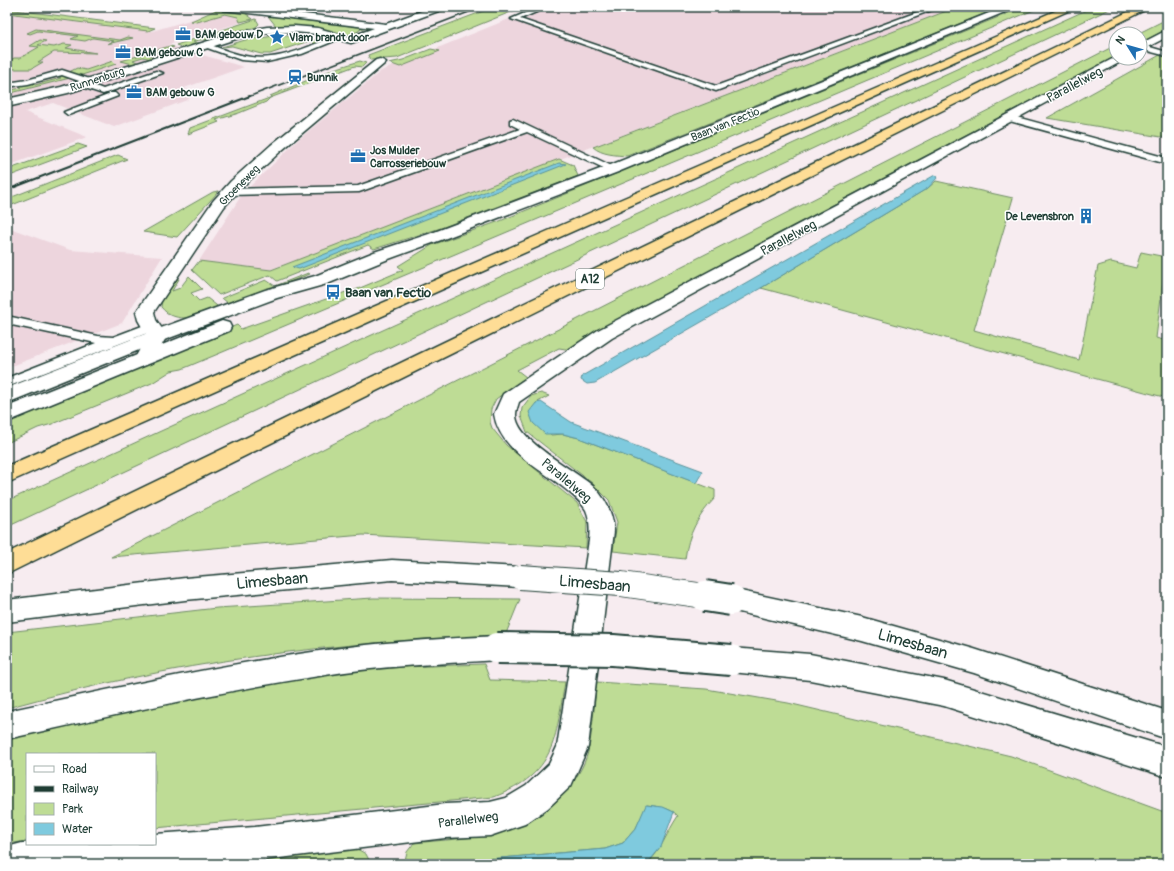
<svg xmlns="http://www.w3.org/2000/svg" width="1174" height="871" font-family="Pangolin,sans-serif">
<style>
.built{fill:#edd5dd}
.green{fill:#bedc95;stroke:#6e8c64}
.water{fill:#7fcade;stroke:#59929a}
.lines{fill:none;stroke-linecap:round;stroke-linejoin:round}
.service-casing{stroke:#1f3d34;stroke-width:3}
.minor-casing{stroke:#1f3d34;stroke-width:3}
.secondary-casing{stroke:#1f3d34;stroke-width:3}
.motorway-casing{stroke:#1f3d34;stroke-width:3}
.service{fill:#fff;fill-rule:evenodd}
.minor{fill:#fff;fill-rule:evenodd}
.secondary{fill:#fff;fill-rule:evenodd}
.motorway{fill:#fedd96;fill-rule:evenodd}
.rail-far1{stroke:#1f3d34;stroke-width:1.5}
.rail{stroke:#1f3d34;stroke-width:2}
.secondary-bridge-far1-casing{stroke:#1f3d34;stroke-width:26;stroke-linecap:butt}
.secondary-bridge-casing{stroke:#1f3d34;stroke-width:34;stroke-linecap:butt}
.secondary-bridge-far1{stroke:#fff;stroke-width:24}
.secondary-bridge{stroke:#fff;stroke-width:30}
.labels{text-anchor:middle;stroke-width:3;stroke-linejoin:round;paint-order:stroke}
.far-poi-label{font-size:11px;font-weight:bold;fill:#1f3d34;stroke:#fff;text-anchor:start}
.far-street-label{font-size:11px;fill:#1f3d34;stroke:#fff}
.shield{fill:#fff;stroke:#627771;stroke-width:1}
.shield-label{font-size:12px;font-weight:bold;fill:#1f3d34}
.street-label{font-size:13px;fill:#1f3d34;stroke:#fff}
.poi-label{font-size:13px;font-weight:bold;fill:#1f3d34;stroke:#fff;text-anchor:start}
.near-street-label{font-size:16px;fill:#1f3d34;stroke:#fff}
</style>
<rect width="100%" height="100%" fill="#f7ecf0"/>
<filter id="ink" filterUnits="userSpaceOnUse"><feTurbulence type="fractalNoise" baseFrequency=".025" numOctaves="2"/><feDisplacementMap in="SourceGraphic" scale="8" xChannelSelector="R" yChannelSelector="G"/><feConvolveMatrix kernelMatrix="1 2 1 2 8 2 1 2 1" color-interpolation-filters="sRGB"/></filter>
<g filter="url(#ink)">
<path class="built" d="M538 7H957L271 270 199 261 243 193 298 140 381 71Z
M221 11 249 14V20L168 45 244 67 184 88 194 94 187 100 114 127 53 103 25 112 87 137 7 166V12L152 31Z
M7 227 70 250 162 257 122 323 7 368Z"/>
<path class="green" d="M494 7H523L397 58 370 60 368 55Z
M957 7H1002L627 156C616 155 602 155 593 147Z
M1023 7H1041L218 354 182 369 171 371 152 383 52 424 38 428 7 443V421L237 325 241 329 346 292 348 293 403 270 398 266 432 245 500 221Z
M1093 7H1114L7 527V501Z
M7 9 155 28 148 31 7 13Z
M218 9 245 13 253 19 240 22 238 17 225 14 197 22 191 21Z
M268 16 359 27 369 28 359 30V31L346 36 297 27 276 26Z
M256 19 259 24C249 36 223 32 210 36L216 38C208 41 201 38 193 42L199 43 184 48 176 45Z
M1167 19V29L1140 43V34H1137Z
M36 29 120 40 128 37 133 38 107 44 114 41 93 38 85 41 71 39 78 36 38 31 30 34 27 33Z
M274 36H299L319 41 313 44 312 41 306 42 270 54H261L232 46 222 47 245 40Z
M40 40 46 41 38 45 54 47 64 44 72 45 66 48 96 53 54 52 38 62H43L31 69H7V62L14 58H20L39 47 30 46Z
M1116 45V56L768 239 596 332 572 350 559 348 517 370 526 377 496 399 491 409 490 422 492 428 506 445 577 503 587 522 586 548 363 535 111 557Z
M170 46 174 47 149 55 155 58 151 59 143 57 133 60 139 63 133 64 121 61Z
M431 49 440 51 400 67 389 63 403 60Z
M1160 55 1167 58V138L1047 118Z
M113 61 116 64 79 76 69 72 77 68 86 70Z
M360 61 366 63 362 67 355 66 270 98 266 102 239 113 216 120 219 122 188 134 190 128 272 97 270 96 334 69Z
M62 75 70 78 7 94V91L21 88 19 85 32 82 35 85 61 78 56 76Z
M78 144 87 147 7 177V170Z
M118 155 127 159 7 207V199Z
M559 159 573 165 578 176 441 228 374 249 368 245 277 281 270 275 219 295 192 270 199 261 271 270Z
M936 181 1013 198 974 330 1079 360 1098 266 1111 262 1136 268 1141 252 1166 257 1156 338 1167 341V398L761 288 928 188Z
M219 191 177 237 143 232 213 192Z
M308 273 310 274 230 305 222 298 266 280 275 286Z
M189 276 202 289 191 293 199 301 207 298 221 309C201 316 176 326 161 307L162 300 177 279H179L172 291 180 288Z
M541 393 549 396 536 403 551 435 563 434 579 438 715 490V498C698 516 688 534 685 559L613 551 617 522 609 500 592 483 527 432 521 416 522 408 531 396Z
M373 598 520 599 505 636C337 640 169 663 7 708V632L217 608Z
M484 664 490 680 565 682C555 740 556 773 494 797L155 828V754H27V841L7 844V736L292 677 376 668Z
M597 682 706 689 788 703 1011 756 1167 813V864H647C661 851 667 832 678 816 670 807 658 807 647 805L636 828 623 843 605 849 431 864H404L407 852 414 843C470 837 526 839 565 792 575 780 584 767 588 752 593 730 594 705 597 682Z
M357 849 366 854 371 864H197Z"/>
<path class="water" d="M559 163 566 164 299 269 292 267Z
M935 175 938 177 928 188 761 288 595 383 587 384 581 380 582 376Z
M541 402 571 422 703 471 696 483 579 438 563 434H545L533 423 529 412 536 403Z
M646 805 663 807 674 812 661 847 647 864H431L605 849 623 843 636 828Z"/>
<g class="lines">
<g class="service-casing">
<path id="service" d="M539 7H548L520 19 716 86 931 7H940L716 91 511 19Z
M337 35 344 37 302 54 267 62 241 60 199 45 203 43C219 47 234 55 251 57 281 61 310 46 337 35Z
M1143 45 1167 52V56L1140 49V46Z
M62 70 93 80 94 82 90 84 103 89 156 71 163 73 103 94 79 86 78 84 82 82 62 75 28 84 7 87V83L27 80Z
M109 93H115L118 96 71 114 68 115 64 112 108 95Z
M1009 115 1167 158V164L1006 120V116Z
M513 119 618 169 616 171H610L527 132 359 192 229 195 224 192 229 189 358 186 520 129 510 124V120Z
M7 316 98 336 113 337 150 323 156 327 155 330 7 387V378L96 343 7 324Z"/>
</g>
<g class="minor-casing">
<path id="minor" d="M218 7H247L386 24 432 7H446L444 9 351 43 317 34 294 32 267 33 239 38 68 93 7 107V99L61 87 237 32 267 27 294 26 318 28 350 37 374 28 223 10Z
M1167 30V37L1140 51V44Z
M1116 57 1128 58 612 338 519 402C518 406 516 410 516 414 515 441 576 470 594 487 606 499 613 514 614 531L588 747 571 786 548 808 525 824 490 836 445 838 255 861 211 864H7V847L22 843 155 844V834L255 827 445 804 490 802 506 798 526 786 549 764 557 747 589 540C590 530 590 519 586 510 582 503 575 497 569 492 543 469 500 452 494 414L503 394 598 330Z
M380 59 386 62 384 64 281 151 242 187 224 207 154 312 156 320 167 336 152 362 145 364 138 362 135 358 147 336 138 320 136 312 213 201 231 181 271 145 376 60Z"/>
</g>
<g class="secondary-casing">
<path id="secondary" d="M1004 7H1017L618 172 441 240 386 260 327 284 277 298 164 340 7 403V388L150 332 265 290 315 276 374 252 429 234 608 166Z
M222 321 229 323 231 327 229 331 7 422V407Z
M392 560 520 567 529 570 533 577 529 584 520 587 392 580 185 600 7 622V600L185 578Z
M731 589 862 617 974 649 1167 711V739L974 673 862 641 722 608 718 600 722 592Z
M497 636 507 639 511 648 507 657 497 660C438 664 378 666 319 676 214 692 111 716 7 739V711C111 689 214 666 319 651 378 642 438 639 497 636Z
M731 648 810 654 944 680 1167 747V777L944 706 810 680 731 672 721 669 717 660 721 651Z"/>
</g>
<g class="motorway-casing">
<path id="motorway" d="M1064 7H1077L7 483V466Z
M1138 7H1151L7 574V553Z"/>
</g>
<use href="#service" class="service"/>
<use href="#minor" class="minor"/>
<use href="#secondary" class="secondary"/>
<use href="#motorway" class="motorway"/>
<path class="rail-far1" d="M248 97 482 7"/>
<path class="rail" d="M7 190 250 96"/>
<g class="secondary-bridge-far1-casing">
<path id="secondary-bridge-far1" d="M520 577 621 584 712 597"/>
</g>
<g class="secondary-bridge-casing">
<path id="secondary-bridge" d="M705 596 731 600
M497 648 613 650 731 660"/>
</g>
<use href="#secondary-bridge-far1" class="secondary-bridge-far1"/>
<use href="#secondary-bridge" class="secondary-bridge"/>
</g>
</g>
<defs>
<g id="office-bare" transform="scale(1.2)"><path d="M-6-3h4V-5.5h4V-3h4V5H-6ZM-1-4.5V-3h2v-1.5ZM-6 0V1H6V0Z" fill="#1f6fb2" stroke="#fff" stroke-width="2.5" paint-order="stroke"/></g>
<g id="sight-bare" transform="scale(1.2)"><path d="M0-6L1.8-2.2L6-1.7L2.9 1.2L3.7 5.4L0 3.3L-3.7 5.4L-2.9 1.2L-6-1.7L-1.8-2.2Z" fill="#1f6fb2" stroke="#fff" stroke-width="2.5" paint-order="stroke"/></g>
<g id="station-bare" transform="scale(1.2)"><path d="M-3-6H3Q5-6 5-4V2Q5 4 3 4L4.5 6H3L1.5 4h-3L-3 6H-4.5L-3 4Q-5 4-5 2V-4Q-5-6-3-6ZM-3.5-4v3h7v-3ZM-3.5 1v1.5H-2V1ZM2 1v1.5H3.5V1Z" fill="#1f6fb2" stroke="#fff" stroke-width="2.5" paint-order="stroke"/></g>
<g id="building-bare" transform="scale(1.2)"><path d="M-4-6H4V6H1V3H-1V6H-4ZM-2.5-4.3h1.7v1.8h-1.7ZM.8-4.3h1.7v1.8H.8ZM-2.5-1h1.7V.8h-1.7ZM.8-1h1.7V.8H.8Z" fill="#1f6fb2" stroke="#fff" stroke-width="2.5" paint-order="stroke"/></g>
<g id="bus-bare" transform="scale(1.2)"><path d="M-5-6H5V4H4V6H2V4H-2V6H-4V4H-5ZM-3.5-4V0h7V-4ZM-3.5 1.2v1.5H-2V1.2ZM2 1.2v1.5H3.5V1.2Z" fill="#1f6fb2" stroke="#fff" stroke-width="2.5" paint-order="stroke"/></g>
</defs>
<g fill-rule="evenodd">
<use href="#office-bare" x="183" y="34"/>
<use href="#sight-bare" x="277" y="37"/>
<use href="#office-bare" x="123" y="52"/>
<use href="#station-bare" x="295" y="77"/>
<use href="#office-bare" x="134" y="92"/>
<use href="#office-bare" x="358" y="156"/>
<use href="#building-bare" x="1086" y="216"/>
<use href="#bus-bare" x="333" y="292"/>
</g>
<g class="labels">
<g class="far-poi-label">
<text x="195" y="38">BAM gebouw D</text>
<text x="289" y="41">Vlam brandt door</text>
<text x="135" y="56">BAM gebouw C</text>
<text x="307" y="81">Bunnik</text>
<text x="146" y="96">BAM gebouw G</text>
<text x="370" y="154">Jos Mulder<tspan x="370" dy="13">Carrosseriebouw</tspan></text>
<text x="1074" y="220" text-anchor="end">De Levensbron</text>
</g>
<g class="far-street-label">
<text transform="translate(97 79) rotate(-18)" y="4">Runnenburg</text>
<text transform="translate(725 124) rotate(-22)" y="4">Baan van Fectio</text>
<text transform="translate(239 185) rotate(-45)" y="4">Groeneweg</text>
</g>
<rect class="shield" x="576" y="269" width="28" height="20" rx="3"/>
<g class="shield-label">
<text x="590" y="283">A12</text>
</g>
<g class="street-label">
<text transform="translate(1074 84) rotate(-28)" y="5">Parallelweg</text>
<text transform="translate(788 237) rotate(-28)" y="5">Parallelweg</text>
<text transform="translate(567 480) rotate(40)" y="5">Parallelweg</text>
<text transform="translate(468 819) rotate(-7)" y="5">Parallelweg</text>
</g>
<g class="poi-label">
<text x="345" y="297">Baan van Fectio</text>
</g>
<g class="near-street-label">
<text transform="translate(272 580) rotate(-5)" y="6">Limesbaan</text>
<text transform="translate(595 583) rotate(5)" y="6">Limesbaan</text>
<text transform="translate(913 643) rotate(16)" y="6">Limesbaan</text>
</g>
</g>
<rect width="1174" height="871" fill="none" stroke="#fff" stroke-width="24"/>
<rect x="12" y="12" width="1150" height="847" fill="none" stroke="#1f3d34" stroke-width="1.5" filter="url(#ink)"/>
<rect x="26" y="753" width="130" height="92" fill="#ffffff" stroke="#a5b1ae"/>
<rect x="34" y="766" width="20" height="6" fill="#ffffff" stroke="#a5b1ae"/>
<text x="62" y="773" font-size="12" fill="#1f3d34">Road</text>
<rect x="34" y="786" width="20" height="6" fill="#1f3d34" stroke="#a5b1ae"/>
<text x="62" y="793" font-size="12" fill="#1f3d34">Railway</text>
<rect x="34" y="803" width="20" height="12" fill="#bedc95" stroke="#a5b1ae"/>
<text x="62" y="813" font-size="12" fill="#1f3d34">Park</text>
<rect x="34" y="823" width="20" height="12" fill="#7fcade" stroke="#a5b1ae"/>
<text x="62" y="833" font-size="12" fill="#1f3d34">Water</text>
<g transform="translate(1128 46) rotate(307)"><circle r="19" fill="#ffffff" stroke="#a5b1ae"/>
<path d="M0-3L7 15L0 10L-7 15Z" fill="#1f6fb2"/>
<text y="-6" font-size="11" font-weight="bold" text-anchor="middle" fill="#1f3d34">N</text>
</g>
</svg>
